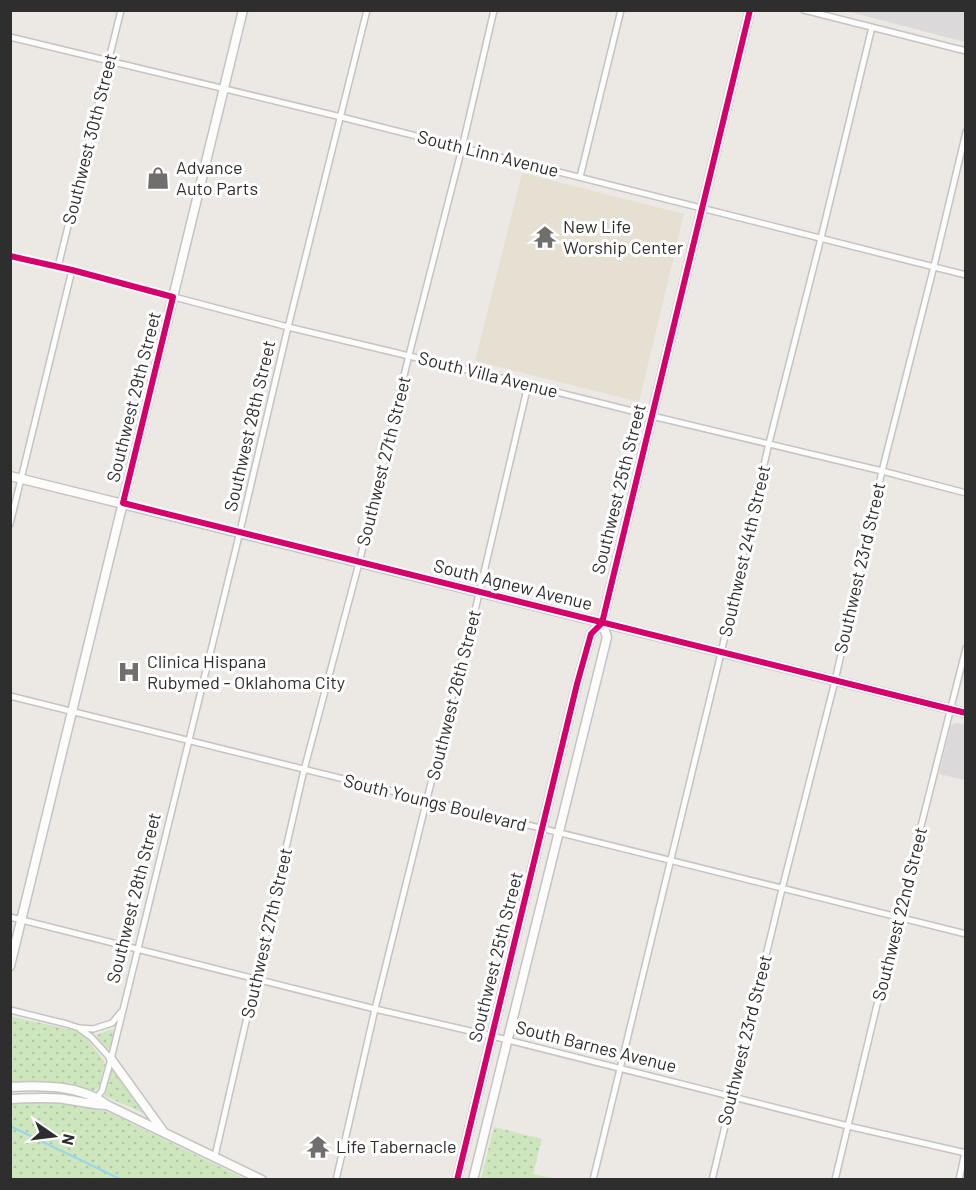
<svg xmlns="http://www.w3.org/2000/svg" width="976" height="1190" font-family="Barlow,sans-serif">
<style>
.industrial{fill:#dcd9db}
.education{fill:#e6e0d3}
.grass{fill:url(#grass-dots)}
.lines{fill:none;stroke-linecap:round;stroke-linejoin:round}
.stream{stroke:#99d6ec;stroke-width:2}
.street-casing{stroke:#c5c4c5;stroke-width:8}
.secondary-casing{stroke:#c5c4c5;stroke-width:11}
.street{stroke:#fcfcfb;stroke-width:5}
.secondary{stroke:#fcfcfb;stroke-width:8}
.cycleway-casing{stroke:#fff;stroke-width:10}
.cycleway{stroke:#d6006c;stroke-width:6}
.labels{text-anchor:middle;stroke-width:6;stroke-linejoin:round;paint-order:stroke}
.street-label{font-size:18px;fill:#2e2e2e;stroke:#fff}
.poi-label{font-size:18px;fill:#2e2e2e;stroke:#fff;text-anchor:start}
</style>
<defs>
<pattern id="grass-dots" width="8" height="8" patternUnits="userSpaceOnUse" patternTransform="scale(1.5)"><rect width="8" height="8" fill="#cee6be"/><path d="M2 2h.1M6 6h.1" fill="none" stroke="#b1c6a4" stroke-width="1.8" stroke-linecap="round"/></pattern>
</defs>
<rect width="100%" height="100%" fill="#ece8e4"/>
<path class="industrial" d="M846 11H965V42Z
M956 723 965 725V780L939 774 951 725Z"/>
<path class="education" d="M522 173 684 214 639 402 475 361Z"/>
<path class="grass" d="M13 1017 77 1031 85 1036 104 1061 105 1065 99 1087 92 1092 49 1082H11L10 1018Z
M109 1030H112L114 1032 110 1048 106 1049 97 1038V1035Z
M111 1065 150 1116 105 1096 104 1093Z
M47 1101 83 1106 108 1112 245 1179 11 1180V1104Z
M494 1127 542 1139 533 1174 552 1178V1179H481Z"/>
<g class="lines">
<path class="stream" d="M10 1126 122 1180"/>
<g class="street-casing">
<path id="street" d="M804 10 966 51
M10 37 341 117 966 275
M580 177 621 10
M10 256 72 270 288 327 497 377 652 416 882 471 966 493
M58 267 121 10
M10 524 72 270
M10 696 966 934
M10 917 375 1009 492 1036 848 1126 966 1153
M10 1010 67 1024 79 1028 93 1029 112 1023 121 1012
M80 1029 91 1037 111 1059
M97 1097 102 1091 111 1059 236 548 288 327 367 10
M215 1156 304 770 359 563 409 355 462 148 494 10
M336 1180 375 1009 457 678 470 632 528 385
M593 1180 721 653 769 443 821 238 872 27
M712 1180 782 889 835 681 882 471 934 266 966 132
M835 1180 898 917 966 648
M959 1180 965 1152"/>
</g>
<g class="secondary-casing">
<path id="secondary" d="M10 476 966 713
M10 966 243 10
M111 1059 163 1131
M10 1087C42 1085 81 1085 107 1105L262 1180
M10 1099C29 1098 46 1097 64 1099 78 1101 92 1105 107 1105
M457 1180 577 684 591 634 602 623 750 10
M473 1180 607 637 602 623"/>
</g>
<use href="#street" class="street"/>
<use href="#secondary" class="secondary"/>
<g class="cycleway-casing">
<path id="cycleway" d="M10 256 72 270 173 297 123 503 966 713
M457 1180 577 684 591 634 602 623 750 10"/>
</g>
<use href="#cycleway" class="cycleway"/>
</g>
<defs>
<g id="shop-bare" transform="scale(1.8)"><path d="M-5-2.5h2.3a2.7 3.5 0 0 1 5.4 0H5L5.5 6h-11ZM-1.5-2.5h3a1.5 2.3 0 0 0-3 0Z" fill="#706f6e" stroke="#fff" stroke-width="2.5" paint-order="stroke"/></g>
<g id="temple-bare" transform="scale(1.8)"><path d="M0-6L5-2H3V0L6.5 2.5H4V6H1.5V3h-3V6H-4V2.5H-6.5L-3 0V-2H-5Z" fill="#706f6e" stroke="#fff" stroke-width="2.5" paint-order="stroke"/></g>
<g id="hospital-bare" transform="scale(1.8)"><path d="M-5-5h3v3.5h4V-5h3V5h-3V1.5h-4V5h-3Z" fill="#706f6e" stroke="#fff" stroke-width="2.5" paint-order="stroke"/></g>
</defs>
<g fill-rule="evenodd">
<use href="#shop-bare" x="158" y="178"/>
<use href="#temple-bare" x="545" y="237"/>
<use href="#hospital-bare" x="129" y="672"/>
<use href="#temple-bare" x="318" y="1147"/>
</g>
<g class="labels">
<g class="street-label">
<text transform="translate(90 139) rotate(-76)" y="6">Southwest 30th Street</text>
<text transform="translate(488 154) rotate(14)" y="6">South Linn Avenue</text>
<text transform="translate(488 375) rotate(14)" y="6">South Villa Avenue</text>
<text transform="translate(134 397) rotate(-76)" y="6">Southwest 29th Street</text>
<text transform="translate(250 426) rotate(-77)" y="6">Southwest 28th Street</text>
<text transform="translate(384 461) rotate(-76)" y="6">Southwest 27th Street</text>
<text transform="translate(619 489) rotate(-76)" y="6">Southwest 25th Street</text>
<text transform="translate(745 551) rotate(-77)" y="6">Southwest 24th Street</text>
<text transform="translate(860 568) rotate(-77)" y="6">Southwest 23rd Street</text>
<text transform="translate(513 585) rotate(14)" y="6">South Agnew Avenue</text>
<text transform="translate(454 695) rotate(-76)" y="6">Southwest 26th Street</text>
<text transform="translate(435 803) rotate(14)" y="6">South Youngs Boulevard</text>
<text transform="translate(134 898) rotate(-76)" y="6">Southwest 28th Street</text>
<text transform="translate(900 914) rotate(-76)" y="6">Southwest 22nd Street</text>
<text transform="translate(267 933) rotate(-77)" y="6">Southwest 27th Street</text>
<text transform="translate(496 957) rotate(-76)" y="6">Southwest 25th Street</text>
<text transform="translate(745 1040) rotate(-76)" y="6">Southwest 23rd Street</text>
<text transform="translate(596 1047) rotate(14)" y="6">South Barnes Avenue</text>
</g>
<g class="poi-label">
<text x="176" y="174">Advance<tspan x="176" dy="21">Auto Parts</tspan></text>
<text x="563" y="233">New Life<tspan x="563" dy="21">Worship Center</tspan></text>
<text x="147" y="668">Clinica Hispana<tspan x="147" dy="21">Rubymed - Oklahoma City</tspan></text>
<text x="336" y="1153">Life Tabernacle</text>
</g>
</g>
<rect width="976" height="1190" fill="none" stroke="#2e2e2e" stroke-width="24"/>
<g transform="translate(54 1136) rotate(104)" stroke="#ffffff" stroke-width="4.5" paint-order="stroke">
<path d="M0-4.5L10 22L0 15L-10 22Z" fill="#2e2e2e"/>
<text y="-9" font-size="16" font-weight="bold" text-anchor="middle" fill="#2e2e2e">N</text>
</g>
</svg>
